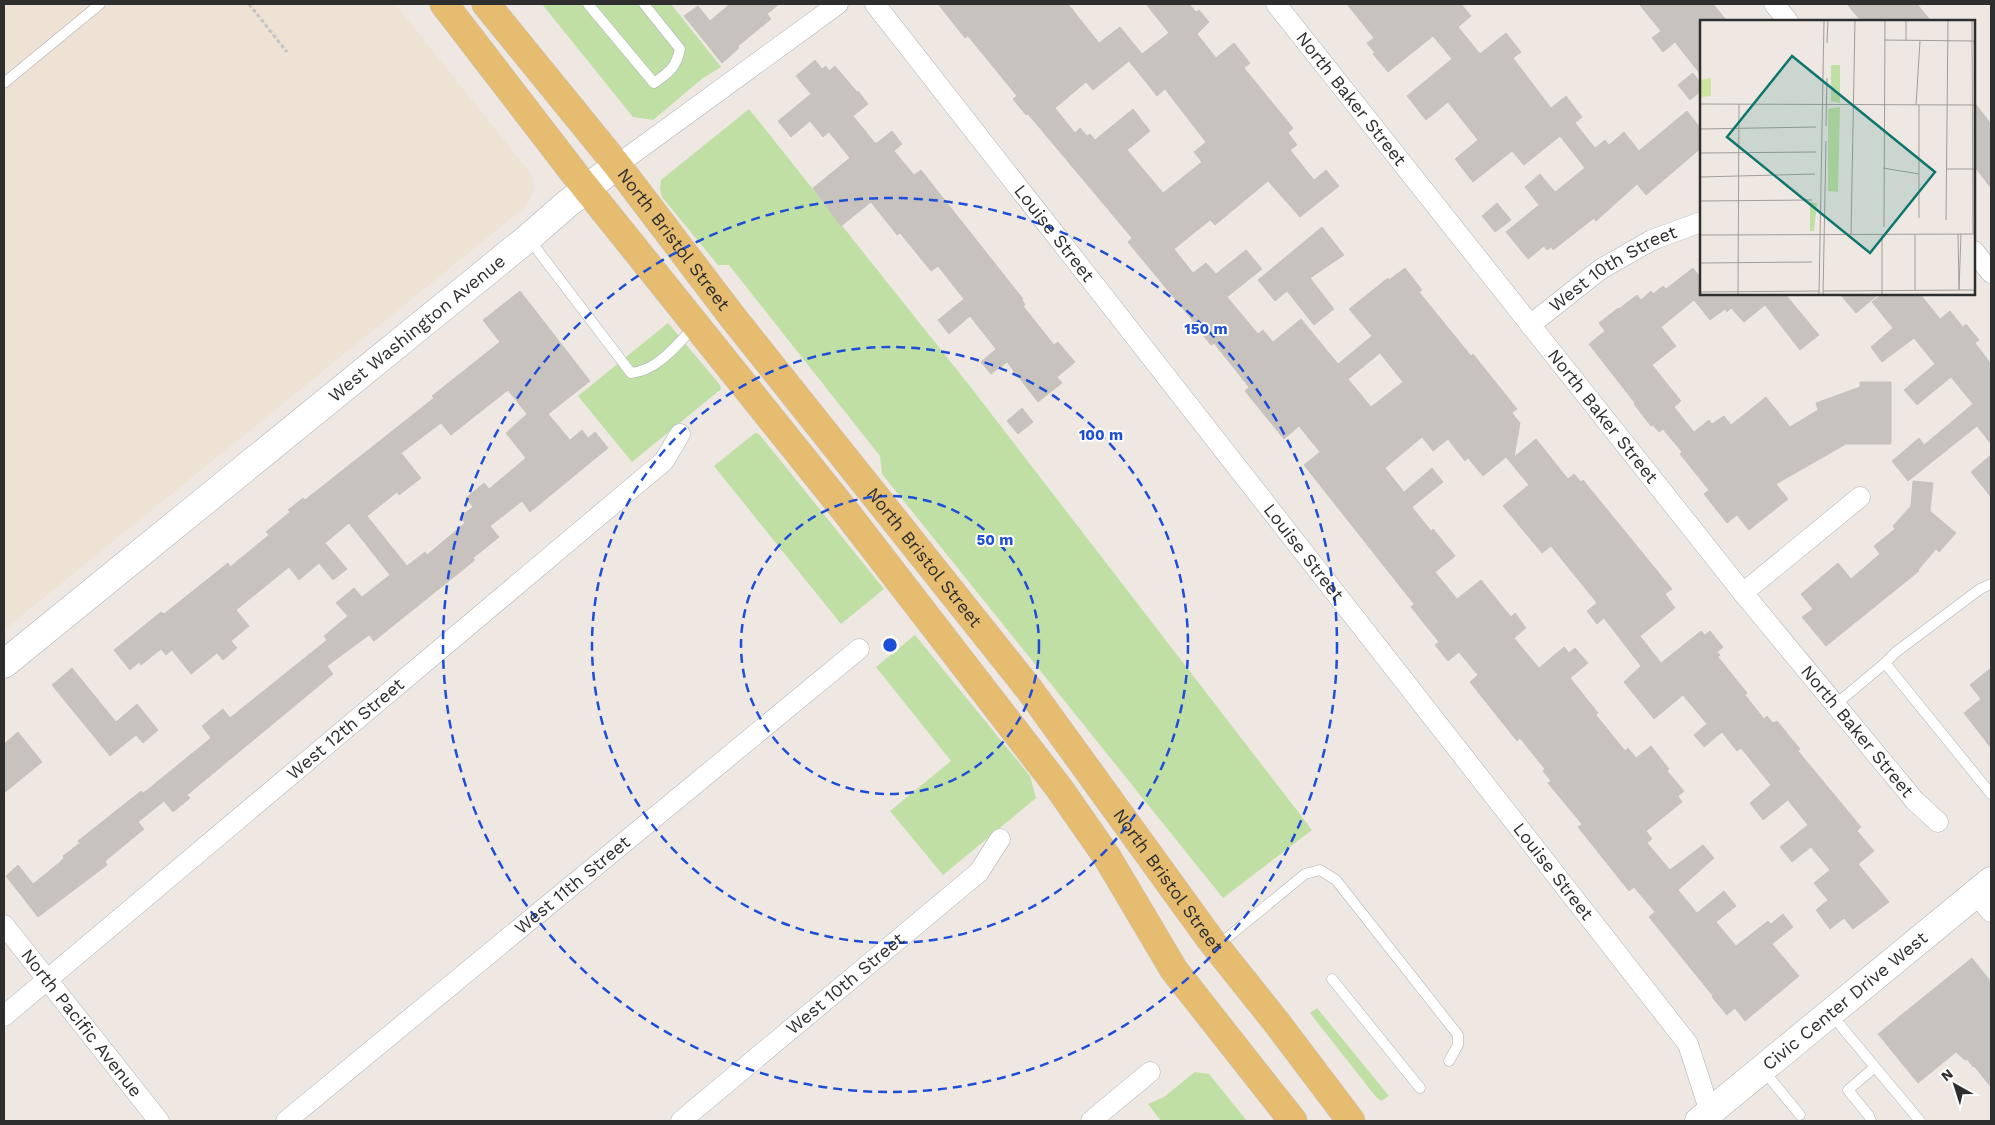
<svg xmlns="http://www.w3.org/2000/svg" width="1995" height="1125" font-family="'Work Sans',sans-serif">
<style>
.education{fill:#ede2d4}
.green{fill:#bfdfa4}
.building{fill:#c7c2bd;stroke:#c9c3bc;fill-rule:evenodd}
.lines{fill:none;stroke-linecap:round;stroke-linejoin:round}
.lane-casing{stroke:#aeb1b9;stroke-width:11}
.street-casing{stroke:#aeb1b9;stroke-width:21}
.secondary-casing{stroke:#aeb1b9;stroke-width:29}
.primary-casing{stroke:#c4c4c4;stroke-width:29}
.path{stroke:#c4c4c4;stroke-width:3;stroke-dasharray:4 2.5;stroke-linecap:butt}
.lane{stroke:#fff;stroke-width:10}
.street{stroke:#fff;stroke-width:20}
.secondary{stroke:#fff;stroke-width:28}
.primary{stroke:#e5bc70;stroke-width:28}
.ring{fill:none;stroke:#1d4ed8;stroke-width:2.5;stroke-dasharray:9 6}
.labels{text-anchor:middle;stroke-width:4;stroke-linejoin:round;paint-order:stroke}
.street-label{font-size:18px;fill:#2e2e2e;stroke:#fff}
.inset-road{fill:none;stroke:#a19d9a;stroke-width:1}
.view{fill:#0f766e;fill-opacity:0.15;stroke:#0f766e;stroke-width:2.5}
.inset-edge{fill:none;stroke:#2e2e2e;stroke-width:2.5}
.centre{fill:#1d4ed8;stroke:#fff;stroke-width:2.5}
.ring-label{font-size:15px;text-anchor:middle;font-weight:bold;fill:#1d4ed8;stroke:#fff;stroke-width:4;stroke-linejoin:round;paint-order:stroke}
</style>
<rect width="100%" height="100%" fill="#eee7e2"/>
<path class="education" d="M4 4H395L528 170 533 179 534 189 530 199 525 207 4 630Z"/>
<path class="green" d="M542 4H671L721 67 703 78 653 120 633 117Z
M749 109 969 385 1312 830 1223 898 882 474 880 456 729 265H718L662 197 660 189 661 180Z
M668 323 720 385 721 389 632 462 578 396Z
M755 433 759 434 884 589 841 624 714 466Z
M915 635 1030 776 1036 798 943 875 890 811 951 761 876 667Z
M1317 1008 1389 1096 1381 1101 1376 1097 1310 1013Z
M1195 1072 1209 1074 1247 1121H1161L1148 1104 1164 1097Z"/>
<path class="building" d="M730 4H779L767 14 771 19 738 46 739 48 722 63 684 16 698 6 710 21Z
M938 4H1068L1099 43 1120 27 1142 54 1169 33 1146 4H1189L1196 12 1199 10 1209 22 1197 34 1216 58 1234 43 1250 63 1244 68 1293 128 1288 133 1297 145 1290 150 1314 180 1326 170 1339 186 1300 217 1268 181 1215 225 1210 220 1174 249 1193 273 1206 263 1216 274 1246 250 1262 269 1227 297 1258 334 1263 330 1273 342 1301 319 1338 364 1372 336 1349 309 1388 278 1389 280 1405 268 1422 290 1419 292 1471 356 1473 354 1517 409 1512 413 1520 423 1514 457 1536 439 1568 479 1574 474 1581 482 1583 480 1672 589 1665 594 1675 608 1640 636 1661 663 1701 631 1705 635 1710 631 1723 647 1717 652 1720 655 1718 657 1747 693 1745 695 1764 719 1767 716 1773 723 1777 721 1800 749 1798 751 1861 827 1857 831 1874 851 1858 864 1889 902 1853 929 1844 918 1830 929 1816 910 1828 900 1814 883 1830 870 1811 847 1792 862 1780 847 1808 825 1788 800 1763 820 1750 803 1771 785 1741 748 1737 751 1722 732 1704 747 1694 735 1707 724 1683 695 1654 719 1624 682 1641 666 1604 618 1597 624 1587 611 1597 603 1551 546 1542 553 1503 506 1529 485 1506 457 1483 476 1468 458 1465 461 1448 439 1433 451 1422 437 1385 468 1404 492 1432 468 1443 482 1412 507 1431 531 1433 529 1455 556 1435 572 1457 599 1481 580 1511 617 1515 613 1526 628 1514 638 1539 668 1564 647 1569 653 1575 648 1588 663 1570 678 1598 713 1596 715 1625 751 1628 748 1636 758 1651 746 1669 769 1667 771 1684 791 1678 796 1682 802 1646 831 1652 839 1647 843 1670 870 1703 845 1714 858 1678 890 1697 913 1724 891 1736 906 1716 922 1736 946 1768 921 1771 924 1783 914 1793 927 1772 944 1799 976 1745 1021 1735 1008 1727 1015 1712 997 1713 996 1649 917 1655 912 1634 887 1629 891 1578 827 1582 824 1548 783 1551 781 1543 771 1545 769 1520 738 1517 741 1470 682 1478 675 1459 652 1448 661 1435 645 1439 642 1411 607 1414 604 1304 465 1320 452 1299 426 1284 439 1245 391 1249 387 1214 343 1211 345 1198 329 1199 328 1128 242 1132 238 1028 114 1026 115 1013 99 1017 96 968 36 965 38ZM1129 61 1157 96 1165 89 1206 142 1194 152 1202 162 1163 193 1127 150 1150 131 1133 109 1095 140 1090 134 1087 136 1080 128 1075 133 1055 108 1086 82 1093 90ZM1380 353 1403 382 1371 407 1348 379Z
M1347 4H1461L1471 16 1458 27 1480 54 1506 33 1521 52 1513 58 1551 108 1566 96 1582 117 1575 123 1595 148 1605 140 1609 145 1624 132 1639 151 1687 111 1701 129V148L1646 195 1637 184 1596 221 1594 218 1553 250 1551 247 1547 250 1544 246 1528 259 1506 232 1539 205 1525 187 1540 174 1555 192 1585 168 1560 136 1524 165 1512 151 1473 182 1455 159 1478 140 1448 102 1426 120 1407 96 1452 59 1433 36 1388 72 1373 54 1375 53 1367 43 1374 38Z
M1639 4H1713L1727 21H1701V75L1675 42 1663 52 1652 38 1661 31Z
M1847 4H1917L1931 21H1861Z
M815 60 822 69 826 66 829 71 835 66 857 92 858 91 868 104 853 116 875 143H877L892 131 902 144 894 151 914 175 921 170 1023 299 1022 300 1025 305 1023 306 1054 345 1058 342 1075 362 1057 377 1062 383 1038 402 1007 362 991 374 981 362 996 349 970 316 949 334 938 320 964 299 938 266 931 271 900 233 897 235 871 202 841 226 813 188 850 158 829 132 823 137 810 121 791 137 778 121 811 94 796 76Z
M1693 73 1701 84V91L1690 100 1678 85Z
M1974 102 1991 124V188L1974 166Z
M1497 203 1511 220 1495 232 1482 216Z
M1322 227 1344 255 1310 278 1334 309 1314 325 1287 291 1275 301 1258 280Z
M1693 268 1701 278V294H1785L1819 335 1800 350 1765 305 1744 322 1731 308 1727 312 1725 309 1710 320 1694 300 1661 327 1676 346 1652 365 1681 401 1674 407 1694 432 1709 420 1712 424 1724 416 1731 425 1766 397 1790 427 1818 410 1816 403 1860 387V382H1891V444H1846L1776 484 1788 499 1749 530 1737 515 1727 523 1704 494 1709 490 1680 454 1682 452 1663 429 1659 432 1653 425 1651 426 1634 404 1635 403 1589 344 1605 331 1599 323 1618 308 1619 309 1637 295 1641 300 1651 291 1653 294 1663 286 1666 289Z
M520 291 590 381 548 414 570 440 582 430 588 438 595 432 608 448 530 512 522 501 490 526 499 537 473 558 475 560 374 641 369 635 327 666 333 674 187 795 190 798 173 812 164 801 138 822 144 829 105 861 107 865 38 917 6 876 18 865 33 884 59 863 64 858 63 856 80 843 78 841 141 791 143 793 146 791 211 738 202 726 223 709 230 718 327 640 324 636 348 616 336 603 354 588 362 597 390 575 349 523 325 543 347 569 333 580 319 563 299 580 289 567 236 610 249 626 231 641 237 648 223 660 217 653 191 674 172 650 166 655 161 649 141 665 139 662 130 670 114 650 161 612 164 614 228 563 230 567 269 535 266 532 290 512 288 510 303 498 305 500 434 398 432 396 500 342 483 320ZM508 390 527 414 506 433 526 458 489 489 484 483 466 498 473 507 460 517 465 523 427 555 425 552 407 566 367 516 397 492 399 495 421 478 401 453 441 423 451 435Z
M1840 294H1879L1856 313Z
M1882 294H1920L1940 319 1950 311 1963 327 1966 324 1979 340 1975 343 1991 364V444L1977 426 1908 481 1892 461 1919 438 1924 445 1973 404 1951 377 1917 405 1904 390 1935 364 1914 338 1882 362 1871 347 1893 328 1872 302Z
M1022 408 1033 422 1018 434 1007 421Z
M1991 455V497L1971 472Z
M1913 481 1933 483 1930 511 1956 533 1939 552 1936 549 1918 570 1919 571 1826 646 1802 617 1813 609 1801 594 1838 563 1851 579 1880 554 1874 546 1895 529 1893 526 1911 506Z
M72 668 116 722 137 704 158 730 143 743 136 735 110 756 52 685Z
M1991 668V748L1964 713 1981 699 1970 685Z
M18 732 42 762 4 793V744Z
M1972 958 1991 982V1087L1974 1066 1973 1067 1967 1059 1965 1060 1956 1052 1918 1083 1878 1034Z"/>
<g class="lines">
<g class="lane-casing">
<path id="lane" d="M588 4 654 83C669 72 676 68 680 49L644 4
M4 83 100 4
M529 239 631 373C659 370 677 344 696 325
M1885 663 1991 794
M1835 705 1885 663 1896 652 1980 589 1991 584
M1217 946 1305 874 1320 870 1336 880 1458 1035V1045L1449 1061
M1332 979 1420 1088
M1831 1014 1875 1067 1848 1090 1869 1116 1871 1121
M1875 1067 1920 1121
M1763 1070 1800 1115"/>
</g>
<g class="street-casing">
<g id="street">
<path id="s1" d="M875 4 1688 1044 1710 1112"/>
<path id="s2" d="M1276 4 1743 593 1915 801 1938 822"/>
<path d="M1774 4 1788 21"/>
<path d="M617 165 838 4"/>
<path d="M1974 251 1991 273"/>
<path id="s3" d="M1530 325 1601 269 1652 240 1701 222"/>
<path d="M1743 593 1860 497"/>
<path d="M1976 894 1991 912"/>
<path id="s4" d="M4 925 159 1121"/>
<path id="s5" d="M4 1016 664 461 680 434"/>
<path id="s6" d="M286 1121 859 649"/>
<path id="s7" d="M681 1121 979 872 1000 839"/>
<path d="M1091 1121 1150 1072"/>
</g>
</g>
<g class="secondary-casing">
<g id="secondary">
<path id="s8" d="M4 664 528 238 567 204 617 165"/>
<path id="s9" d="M1699 1121 1991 881"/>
</g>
</g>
<g class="primary-casing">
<g id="primary">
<path d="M444 4 574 173 846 512 1059 788 1107 857 1174 970 1293 1121"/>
<path id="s10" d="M486 4 617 165 731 315 1029 689 1210 939 1277 1023 1351 1121"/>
</g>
</g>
<path class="path" d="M249 4 287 52"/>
<use href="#lane" class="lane"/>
<use href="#street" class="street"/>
<use href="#secondary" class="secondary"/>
<use href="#primary" class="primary"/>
</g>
<g class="ring">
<circle cx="890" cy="645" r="149"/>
<circle cx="890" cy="645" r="298"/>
<circle cx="890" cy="645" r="447"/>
</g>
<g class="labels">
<g class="street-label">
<text dy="6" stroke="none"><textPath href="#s2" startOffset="121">North Baker Street</textPath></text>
<text dy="6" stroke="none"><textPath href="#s1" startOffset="291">Louise Street</textPath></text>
<text dy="6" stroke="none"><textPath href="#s10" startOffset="301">North Bristol Street</textPath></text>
<text dy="6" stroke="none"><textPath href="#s3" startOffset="101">West 10th Street</textPath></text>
<text dy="6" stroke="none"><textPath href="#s8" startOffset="532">West Washington Avenue</textPath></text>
<text dy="6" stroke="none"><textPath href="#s2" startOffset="526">North Baker Street</textPath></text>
<text dy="6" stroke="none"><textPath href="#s1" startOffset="696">Louise Street</textPath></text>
<text dy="6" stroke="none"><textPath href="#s10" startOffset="706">North Bristol Street</textPath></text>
<text dy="6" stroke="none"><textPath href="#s5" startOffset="446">West 12th Street</textPath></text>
<text dy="6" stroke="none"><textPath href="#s2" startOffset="931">North Baker Street</textPath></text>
<text dy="6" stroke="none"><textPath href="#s1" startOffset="1101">Louise Street</textPath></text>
<text dy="6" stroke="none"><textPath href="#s10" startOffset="1111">North Bristol Street</textPath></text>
<text dy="6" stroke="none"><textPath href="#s6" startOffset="371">West 11th Street</textPath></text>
<text dy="6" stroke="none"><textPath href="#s7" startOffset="214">West 10th Street</textPath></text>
<text dy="6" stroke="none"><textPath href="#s9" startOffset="189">Civic Center Drive West</textPath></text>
<text dy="6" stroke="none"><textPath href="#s4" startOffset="125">North Pacific Avenue</textPath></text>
</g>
</g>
<g transform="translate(1700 20)">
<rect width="275" height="275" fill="#eee7e2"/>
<path d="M131 45H140V83L131 81ZM140 87 138 172 128 171V89ZM110 182 117 183 114 211H110Z" fill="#bfdfa4"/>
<path d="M11 58V76L0 77V60Z" fill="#d0e5a1"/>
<path class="inset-road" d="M272 0 273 214M184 20 275 21M206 20V0M127 23 128 0M0 84 275 85M216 85 220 21M126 106 127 58M0 109 116 107M0 133 116 132M183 148 219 154M247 149H275M0 157 115 154M0 181 112 180M219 198V85M246 200 248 0M184 207 185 0M151 214 155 0M258 214 259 269M0 215 275 214M182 215V275M0 243 112 242M215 270V215M259 270 261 214M123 271 275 270M0 272 119 271M38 275 39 84M119 275 124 0M123 275 126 121"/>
<path class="view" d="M92 36 235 152 170 233 27 117Z"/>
<rect width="275" height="275" class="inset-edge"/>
</g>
<circle cx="890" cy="645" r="8" class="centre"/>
<g class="ring-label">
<text x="1206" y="334">150 m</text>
<text x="1101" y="440">100 m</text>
<text x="995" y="545">50 m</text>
</g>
<rect width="1995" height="1125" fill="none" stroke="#2e2e2e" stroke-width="10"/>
<g transform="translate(1955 1085) rotate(321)" stroke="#ffffff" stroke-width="4" paint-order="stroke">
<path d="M0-4L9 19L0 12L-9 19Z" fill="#2e2e2e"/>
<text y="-8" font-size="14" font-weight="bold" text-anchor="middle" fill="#2e2e2e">N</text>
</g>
</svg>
